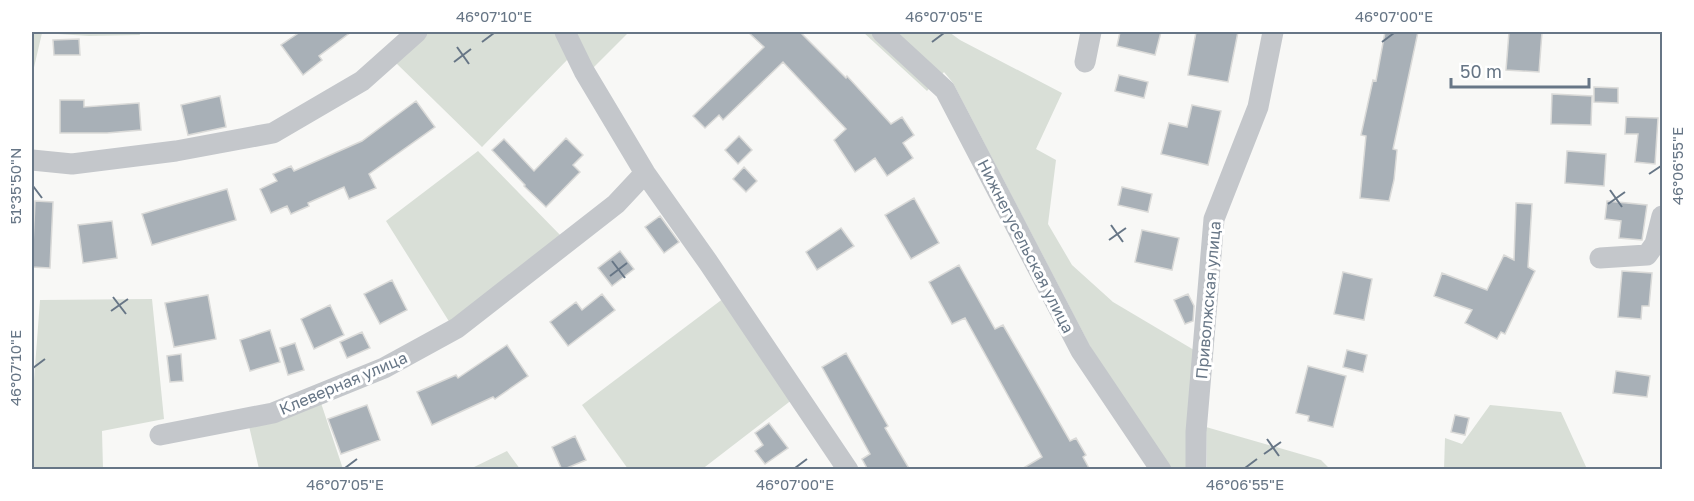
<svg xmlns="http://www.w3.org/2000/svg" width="1694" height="501" font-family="'Golos Text',sans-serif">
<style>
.green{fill:#d9dfd7}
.building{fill:#a8b0b7;stroke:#dadad8;stroke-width:1.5}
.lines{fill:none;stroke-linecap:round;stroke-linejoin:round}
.minor{stroke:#c4c7cb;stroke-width:21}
.ticks{fill:none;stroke:#677686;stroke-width:2}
.labels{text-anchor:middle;stroke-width:6;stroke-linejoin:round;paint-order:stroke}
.street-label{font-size:16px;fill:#677686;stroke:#fff}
.neatline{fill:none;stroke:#677686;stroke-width:2}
.ticks-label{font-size:15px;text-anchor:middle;fill:#677686}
</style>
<rect width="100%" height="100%" fill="#f8f8f6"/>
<path class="green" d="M32 32H139L140 35 89 36 42 33 32 76Z
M427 32H555L568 59 482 147 395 62Z
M573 32H625L627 34 592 69Z
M863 32H949L960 40 1062 93 1036 149 1056 160 1048 224 1072 265 1113 302 1194 350 1188 469H1169L1091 348 953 83 944 72 927 91Z
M478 151 563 238 450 323 386 221Z
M724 298 793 399 701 470 628 469 582 405Z
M152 299 164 419 102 431 103 469H32V407L40 300Z
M321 403 343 469H259L249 426Z
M1490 405 1561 412 1587 469H1444L1445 438 1462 444Z
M1206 427 1321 460 1330 469H1207Z
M507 451 520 469H470Z"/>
<path class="building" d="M300 32H351L319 56 322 60 303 75 281 45Z
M748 32H800L846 78 847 76 891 124 902 117 914 135 903 143 913 158 887 176 875 158 855 172 834 140 846 129 783 62 723 120 719 115 705 128 693 116 764 47Z
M1120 32H1161L1155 55 1117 46Z
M1196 32H1238L1228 82 1188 75Z
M1385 32H1418L1393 149 1397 150 1394 180 1389 201 1360 198 1366 136 1361 135 1373 80 1376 81Z
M1509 32H1542L1539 72 1506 70Z
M79 39 80 55H54L53 40Z
M1119 75 1148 82 1144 98 1115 91Z
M1594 87 1618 88V103L1594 102Z
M1552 94 1592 96 1591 125 1551 124Z
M220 96 226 127 188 135 181 105Z
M60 100H84V107L139 103 141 130 107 133H60Z
M416 101 435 127 369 174 376 188 349 199 344 187 308 203 309 206 291 214 287 206 271 213 260 189 277 181 273 174 291 166 294 171 362 141Z
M1192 105 1221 111 1208 165 1161 154 1169 123 1187 127Z
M1626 117 1658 118 1655 164 1635 162 1638 134H1625Z
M739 136 752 150 738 164 725 150Z
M566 138 583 155 573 165 580 172 546 207 524 186 525 185 492 150 504 139 534 171Z
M1567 151 1606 154 1604 186 1565 183Z
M744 167 757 181 746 192 733 179Z
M1122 187 1152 194 1148 212 1118 205Z
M227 189 236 220 152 245 142 214Z
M914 198 939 243 911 259 885 215Z
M35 201 53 202 50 268 32 267Z
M1607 201 1647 205 1642 240 1619 238 1621 221 1605 219Z
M1516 203 1532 204 1528 267 1535 271 1505 334 1501 332 1497 339 1465 323 1472 310 1434 296 1442 273 1487 290 1504 255 1514 260Z
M660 216 679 242 664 253 645 227Z
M112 221 117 258 83 263 78 225Z
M841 228 854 246 817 270 806 252Z
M1142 230 1179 238 1172 270 1135 262Z
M620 251 634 269 612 286 598 268Z
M959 265 995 329 1003 325 1070 441 1076 438 1086 455 1083 457 1090 470H1020L1042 457 965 318 952 324 929 282Z
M1622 271 1652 273 1649 306H1642L1641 319 1618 317Z
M1343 272 1372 279 1364 320 1334 314Z
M392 280 407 310 380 324 364 294Z
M602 294 615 310 568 346 550 322 576 302 582 310Z
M1188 294 1194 306 1193 321 1185 324 1174 300Z
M208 295 216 339 174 347 165 303Z
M330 305 344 335 314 349 301 319Z
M270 330 280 362 250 371 240 340Z
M362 332 370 348 347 358 340 342Z
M295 343 304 370 288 375 280 348Z
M507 345 528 376 495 399 493 397 432 425 417 392 456 375 458 378Z
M1347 350 1367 355 1363 372 1343 367Z
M846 353 888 426 885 428 910 470H868L862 459 870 454 822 367Z
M181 354 183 381 170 382 167 356Z
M1308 366 1346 376 1333 427 1308 421 1309 416 1296 413Z
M1616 371 1650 376 1647 397 1613 393Z
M367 405 380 440 341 454 328 419Z
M1455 415 1469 418 1465 435 1451 432Z
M769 423 788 448 765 464 755 451 763 445 755 433Z
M575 436 586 460 562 470 552 447Z"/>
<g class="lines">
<path class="minor" d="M565 32 584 71 645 173 708 262 848 470
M882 32 945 90 1081 351 1161 470
M1085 62 1091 32
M32 160 72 164 176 151 273 133 362 81 417 32
M1600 258 1647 255 1655 244 1662 216
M160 435 273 413 384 368 457 328 616 204 645 173
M1196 470V432L1214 219 1258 107 1273 32"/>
</g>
<path class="ticks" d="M482 42 494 33M932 42 944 33M1382 42 1394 33M457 47 469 64M454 62 471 49M1649 174 1661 166M33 186 42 198M1610 190 1622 207M1608 204 1625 192M1111 225 1123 242M1109 240 1126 228M612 261 625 278M610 276 627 263M113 297 126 314M111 311 128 299M33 368 45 359M1267 439 1279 456M1264 454 1281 442M345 468 357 459M795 468 807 459M1245 468 1257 459"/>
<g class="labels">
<g class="street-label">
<text transform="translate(1026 246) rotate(63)" y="6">Нижнегусельская улица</text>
<text transform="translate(1208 300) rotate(-85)" y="6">Приволжская улица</text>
<text transform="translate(343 383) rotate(-23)" y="6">Клеверная улица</text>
</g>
</g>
<rect width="1694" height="501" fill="none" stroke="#ffffff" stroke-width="66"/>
<path d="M1451 78v9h138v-9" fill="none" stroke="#677686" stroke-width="3"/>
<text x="1460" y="78" font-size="18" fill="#677686" stroke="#ffffff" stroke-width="4.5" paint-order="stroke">50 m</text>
<rect x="33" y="33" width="1628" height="435" class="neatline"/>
<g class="ticks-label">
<text x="494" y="22">46°07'10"E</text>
<text x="944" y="22">46°07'05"E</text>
<text x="1394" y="22">46°07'00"E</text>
<text transform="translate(1678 166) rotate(-90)" y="5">46°06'55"E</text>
<text transform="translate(16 186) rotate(-90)" y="5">51°35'50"N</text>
<text transform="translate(16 368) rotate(-90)" y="5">46°07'10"E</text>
<text x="345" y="490">46°07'05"E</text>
<text x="795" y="490">46°07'00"E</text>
<text x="1245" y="490">46°06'55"E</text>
</g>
</svg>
